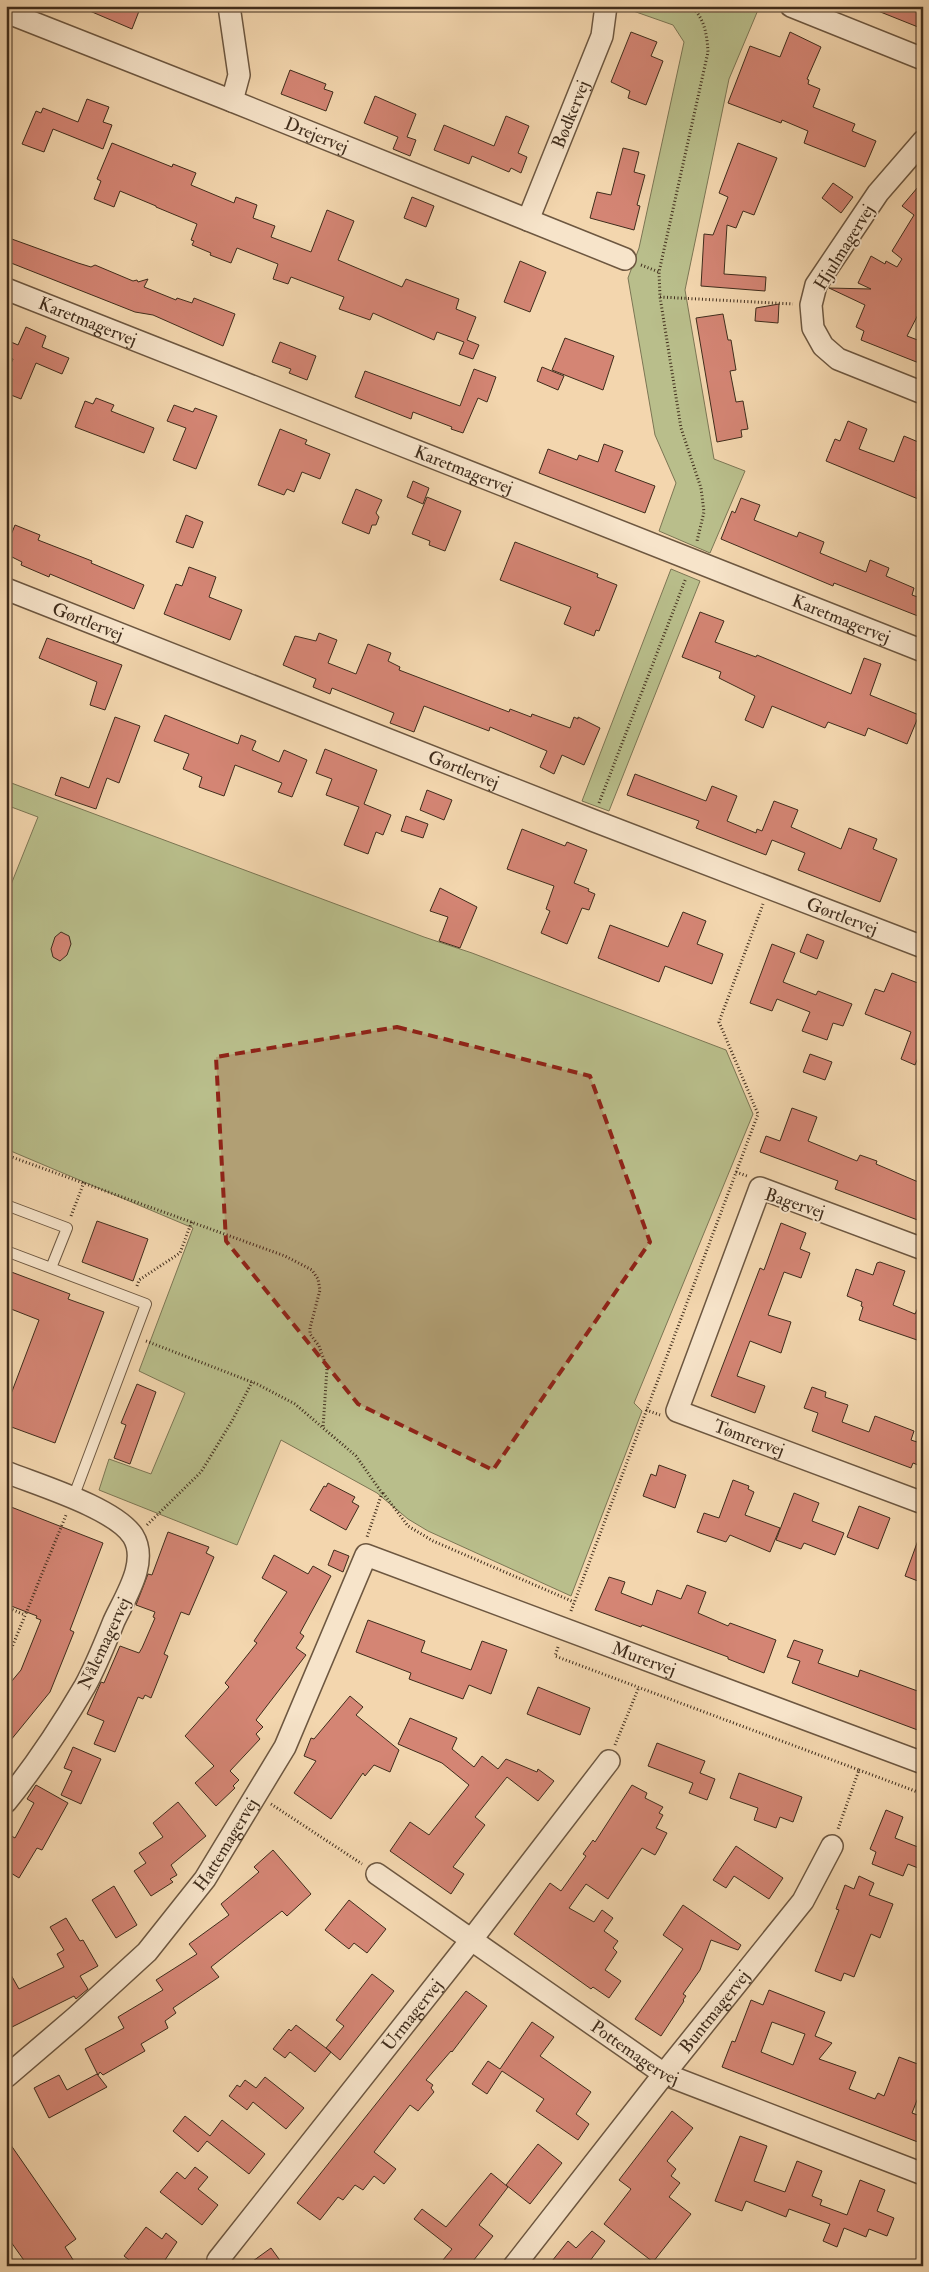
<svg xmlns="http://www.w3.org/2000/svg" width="929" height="2272" font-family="'IM FELL Double Pica',serif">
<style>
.green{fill:#b9be8b;stroke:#7c7654}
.building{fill:#d48574;stroke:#402d1c;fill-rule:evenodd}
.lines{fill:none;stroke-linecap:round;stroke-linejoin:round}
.lane-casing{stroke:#6d5740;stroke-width:12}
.street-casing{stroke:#6d5740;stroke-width:24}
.path{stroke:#402d1c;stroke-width:3;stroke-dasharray:1 2.5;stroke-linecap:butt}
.lane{stroke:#f7e4ca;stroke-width:10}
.street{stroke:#f7e4ca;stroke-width:21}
.marked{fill:#8f2418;fill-opacity:0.2;stroke:#8f2418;stroke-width:4;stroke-dasharray:10 6;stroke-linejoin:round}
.labels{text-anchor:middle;stroke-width:4;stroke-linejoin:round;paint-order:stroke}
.street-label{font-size:18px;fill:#402d1c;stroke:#f7e4ca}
</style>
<rect width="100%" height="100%" fill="#f3d6ae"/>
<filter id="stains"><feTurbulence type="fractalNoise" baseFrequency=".004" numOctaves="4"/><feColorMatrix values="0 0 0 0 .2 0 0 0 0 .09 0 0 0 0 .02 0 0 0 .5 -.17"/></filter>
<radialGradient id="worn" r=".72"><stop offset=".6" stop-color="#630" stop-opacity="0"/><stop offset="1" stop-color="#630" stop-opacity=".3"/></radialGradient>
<path class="green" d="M619 6H750L758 10 729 79 685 290 714 459 745 471 710 553 659 531 676 483 655 435 628 278 639 248 684 42 673 25Z
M671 569 700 581 609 811 582 801Z
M6 781 424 937 472 953 726 1050 753 1114 634 1403 642 1411 571 1596 428 1531 408 1519 377 1493 281 1440 237 1545 99 1490 109 1459 151 1474 185 1393 139 1371 193 1228 6 1149V887H10L38 817 6 805Z"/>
<path class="building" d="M78 6H141L132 29Z
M868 6H923V29L868 7Z
M631 32 657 42 651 56 663 61 646 105 628 98 630 91 611 82Z
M790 32 821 47 807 79 809 80 808 84 820 89 813 107 855 124 852 131 876 141 865 167 804 143 808 131 782 120 781 123 728 103 750 46 780 57Z
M290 70 326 84 324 89 333 92 326 111 281 94Z
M375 96 416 114 407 137 416 140 410 156 393 149 398 137 364 123Z
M87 99 109 107 103 122 112 125 103 149 53 129 44 152 22 144 36 111 41 113 43 108 78 122Z
M506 116 529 126 518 153 527 157 521 173 511 168 509 172 472 156 469 164 434 150 444 125 494 146Z
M112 143 172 167 173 164 196 173 191 185 234 203 236 197 257 205 253 218 275 226 271 237 311 252 327 210 354 221 338 260 402 287 406 279 459 299 456 309 476 317 467 340 479 345 473 359 459 354 464 342 437 332 434 340 373 313 370 320 339 309 344 297 291 277 288 284 273 279 278 264 237 248 231 263 210 255 211 253 192 245 194 241 191 240 197 224 156 207V206L120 191 114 207 94 199 101 181 97 179Z
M738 143 777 158 754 215 743 211 736 228 727 225 724 274 766 277 765 291 701 286 704 234 713 235 728 197 719 193Z
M623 148 639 152 634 172 645 175 637 205 640 206 634 230 590 218 597 192 611 195Z
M923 181V305L907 336 923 342V354L919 363 861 340 864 331 856 327 865 305 829 288 871 289 858 283 871 256 885 264 886 261 897 267 902 259 892 251 914 215 902 206Z
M833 183 853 197 841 213 822 198Z
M412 197 434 206 426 227 404 218Z
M9 238 78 263 91 267 95 265 133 281 137 280 138 282 148 279 144 287 176 300 177 298 192 303 194 298 235 314 223 346 153 315 135 312 6 261V246Z
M520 261 546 272 530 312 504 302Z
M779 304 778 323 755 321 756 308Z
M723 314 728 340H731L736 370 730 371 736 402 743 401 748 429 741 430 742 437 717 442 696 318Z
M26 327 46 336 42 347 69 358 62 374 36 363 21 399 6 393V375L13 359 6 355 11 342 18 345Z
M565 338 614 356 603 390 552 370Z
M280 342 316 356 307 380 289 373 291 369 272 362Z
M542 367 564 376 558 390 537 381Z
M474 369 496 377 487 402 478 398 463 433 451 429 452 427 413 412 411 419 355 397 365 371 460 406Z
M96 398 114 405 111 411 154 428 144 453 75 427 85 401 93 404Z
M174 405 193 412 195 408 217 416 196 469 173 460 186 428 167 421Z
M848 421 867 429 859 449 894 462 904 436 923 444V456L917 471 923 473V501L826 461 835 439 840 441Z
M280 429 307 440 305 444 330 454 320 479 302 472 294 492 287 489 284 495 258 485Z
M604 444 623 451 615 471 655 486 645 513 539 473 548 449 577 460 579 455 598 462Z
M413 481 429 488 423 504 407 497Z
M356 489 382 500 376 513 379 517 376 525H372L369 534 342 523Z
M427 497 461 511 445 551 429 545 430 541 412 534Z
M741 498 760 505 754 520 797 537 799 532 824 542 820 553 866 572 870 560 889 568 886 576 914 588 912 595 923 599V618L834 583 833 586 721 539 732 511 735 513Z
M186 515 203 522 193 548 176 542Z
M15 525 40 535 38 540 92 561 91 563 144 585 134 609 50 574 49 577 21 565 22 562 6 554V547Z
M515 542 598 574 597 577 617 585 599 631 596 630 594 636 564 624 571 607 500 580Z
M189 567 216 577 209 597 242 610 230 640 164 614 176 584 182 586Z
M700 612 724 621 715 642 756 657 757 655 851 694 864 658 881 664 870 695 919 715 907 744 868 728 865 736 828 722 825 728 772 706 763 728 745 720 755 696 719 678 721 672 682 657Z
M319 633 337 640 328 663 356 674 368 644 391 653 388 661 400 667 399 670 509 712 510 709 531 717 532 714 570 728 574 717 578 719V717L600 728 584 765 562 755 554 774 540 767 547 751 490 727 489 731 424 706 414 732 390 723 394 713 332 688 330 694 313 687 316 679 283 665 295 636 316 641Z
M47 638 122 665 105 710 90 705 97 682 39 658Z
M165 715 238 744 241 735 256 741 252 750 279 762 284 750 307 760 292 797 278 792 282 783 235 765 224 796 199 787 202 777 183 769 189 754 154 741Z
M115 717 140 726 119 783 107 778 96 809 55 795 61 777 89 788Z
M325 749 377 770 364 804 391 815 383 835 376 832 368 854 344 845 359 807 326 795 332 779 316 773Z
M635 774 706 801 712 786 737 796 727 821 756 833 757 829 762 831 774 801 798 810 791 827 841 849 849 828 877 839 873 849 897 859 880 902 798 870 805 853 772 840 766 855 696 828 699 821 627 795Z
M427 790 452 800 444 820 420 810Z
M406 816 428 824 423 838 401 831Z
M522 829 565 846 567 842 587 850 574 883 589 889 588 891 595 894 589 910 582 908 567 944 541 933 550 911 546 909 554 886 507 869Z
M440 888 477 907 460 948 439 941 448 917 430 911Z
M683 912 706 921 697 944 723 954 712 984 665 966 659 982 598 958 610 925 668 947Z
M61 932 69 936 71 944 67 955 60 961 53 957 51 949 55 937Z
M807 934 824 941 817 959 800 952Z
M772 944 795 953 783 982 816 995 818 991 852 1004 843 1026 833 1023 827 1040 802 1031 810 1012 777 999 772 1011 750 1003Z
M892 973 923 985V1046L915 1065 901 1059 911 1032 865 1014 875 989 884 992Z
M810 1054 832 1062 825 1080 803 1072Z
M792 1108 817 1117 808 1141 857 1161 860 1155 877 1161 876 1164 923 1184V1222L835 1189 838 1181 760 1152 766 1136 780 1141Z
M97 1221 148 1239 133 1281 82 1262Z
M781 1223 806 1233 800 1249 810 1253 801 1278 784 1272 768 1315 791 1322 781 1353 750 1341 737 1376 765 1386 755 1413 711 1396 760 1268 764 1270Z
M880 1262 905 1271 893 1305 915 1314 923 1298V1339L920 1341 859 1320 863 1307 861 1306 862 1302 847 1296 856 1269 873 1275 877 1263Z
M6 1270 70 1294 68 1299 104 1312 55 1443 6 1425V1392L11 1394 39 1320 6 1307Z
M137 1384 156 1392 130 1464 114 1458 126 1425 121 1423Z
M812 1387 826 1392 825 1397 848 1405 842 1422 869 1432 875 1416 914 1431 911 1440 923 1444V1467L913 1463 911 1468 812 1431 818 1413 804 1408Z
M659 1465 686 1475 675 1508 643 1496 651 1474 656 1476Z
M733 1480 749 1486 748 1489 754 1492 745 1515 780 1528 770 1552 730 1535 726 1542 697 1532 704 1513 719 1518Z
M328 1483 355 1497 352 1502 359 1506 346 1530 310 1510 324 1486 326 1487Z
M794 1493 819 1503 812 1521 844 1533 835 1555 804 1543 801 1549 776 1540Z
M6 1505 103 1543 70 1630 74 1632 50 1692 6 1746V1688L21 1670 41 1620 36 1618 37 1616 6 1604Z
M859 1506 890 1518 878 1549 847 1537Z
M168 1532 209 1547 206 1553 214 1557 189 1615 181 1612 164 1654 168 1656 151 1698 145 1695 143 1699 138 1697 115 1752 94 1744 104 1721 87 1714 101 1682 104 1683 120 1646 139 1653 142 1648 155 1618 153 1617 155 1612 136 1605 148 1574 152 1575Z
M921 1532H923V1583L905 1576Z
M334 1550 349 1556 343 1572 328 1565Z
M274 1555 308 1574 313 1566 331 1576 300 1633 304 1636 296 1648 306 1655 256 1720 263 1727 256 1734 260 1739 230 1771 239 1780 233 1786 235 1788 216 1806 195 1783 214 1766 185 1736 229 1687 225 1683 257 1643 254 1641 287 1592 262 1578Z
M609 1577 625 1582 621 1593 652 1605 657 1590 681 1599 687 1585 706 1592 698 1613 728 1626 730 1623 776 1640 764 1673 728 1659V1657L642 1625 641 1627 595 1610Z
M368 1620 425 1641 421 1652 471 1670 482 1641 507 1650 491 1694 469 1685 463 1699 409 1679 411 1673 356 1652Z
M794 1640 823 1650 818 1663 858 1677 860 1670 923 1693V1732L792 1683 800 1661 787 1657Z
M538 1687 590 1708 580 1735 527 1714Z
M350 1696 363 1707 356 1715 399 1750 390 1772 374 1765 365 1776 363 1773 331 1819 294 1793 316 1761 304 1756 311 1738 314 1739Z
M410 1718 457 1738 452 1749 474 1767 482 1756 498 1769 506 1759 537 1772 538 1769 554 1781 538 1801 507 1777 475 1817 485 1825 453 1867 464 1874 451 1894 390 1851 410 1822 429 1835 469 1785 442 1763 398 1744Z
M657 1743 705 1761 700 1773 715 1779 707 1800 689 1793 693 1783 648 1766Z
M73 1747 101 1759 81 1804 61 1795 72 1771 64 1768Z
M739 1773 802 1797 793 1822 780 1817 776 1828 754 1820 758 1808 730 1798Z
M36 1785 68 1803 42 1850 37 1848 19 1878 6 1870V1833L15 1838 34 1803 27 1799Z
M632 1785 647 1793 645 1798 663 1807 659 1813 663 1815 656 1828 667 1833 658 1850 655 1855 642 1848 608 1899 586 1884 569 1908 594 1922 602 1910 613 1918 604 1931 618 1941 613 1948 617 1952 605 1970 621 1981 609 1998 593 1987 591 1989 514 1934 550 1883 561 1891 586 1856 583 1854 593 1840 595 1842Z
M178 1802 206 1836 171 1865 177 1875 170 1879 173 1882 151 1896 134 1871 146 1863 139 1853 163 1837 153 1823Z
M886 1810 903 1817 895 1838 923 1849V1870L908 1864 903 1876 872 1864 876 1852 870 1849Z
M736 1846 783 1878 769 1899 734 1876 726 1888 713 1880Z
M273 1850 311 1894 287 1916 282 1911 211 1967 219 1977 173 2008 176 2013 165 2021 168 2028 141 2044 145 2051 103 2075 100 2072 98 2075 85 2049 124 2028 118 2017 163 1990 156 1980 197 1954 189 1944 229 1915 221 1904 259 1872 254 1867Z
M859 1876 874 1883 869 1895 893 1904 880 1938 871 1934 854 1977 844 1973 841 1981 815 1971 839 1910 836 1909 845 1885 854 1889Z
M114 1886 137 1925 116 1938 92 1900Z
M349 1900 386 1929 367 1953 354 1943 349 1949 325 1930Z
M683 1905 741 1945 738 1950 711 1940 700 1970 683 1994 686 1996 683 2000 684 2001 661 2036 635 2019 683 1949 663 1935Z
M66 1918 80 1941 83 1940 98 1966 80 1976 88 1989 76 1999 74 1996 6 2030V1966L19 1989 64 1967 57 1954 64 1950 50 1927Z
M372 1974 394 1991 340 2060 326 2048 344 2026 336 2020Z
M769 1990 825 2012 815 2036 832 2043 819 2059 856 2072 849 2089 875 2099 878 2093 884 2096 899 2057 923 2066V2085L912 2113 923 2117V2144L722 2067 732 2041 735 2042 751 2000 763 2005ZM772 2022 805 2034 793 2065 761 2052Z
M466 1991 487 2006 452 2052 451 2051 426 2080 433 2085 431 2088 434 2092 418 2111 410 2105 374 2152 396 2169 384 2184 374 2176 363 2190 355 2185 343 2200 338 2197 320 2220 297 2203Z
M532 2022 554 2037 540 2056 591 2092 576 2114 589 2124 578 2140 536 2111 544 2099 502 2071 487 2094 472 2084 488 2061 500 2069Z
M296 2025 331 2052 315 2072 290 2052 285 2058 273 2049 289 2029 291 2031Z
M97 2074 107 2087 49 2118 34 2088 59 2075 67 2090Z
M265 2077 304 2108 286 2129 253 2102 247 2110 229 2096 237 2085 240 2087 245 2080 256 2088Z
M672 2111 693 2128 667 2161 676 2169 671 2176 680 2183 669 2197 691 2214 653 2262 604 2224 631 2189 619 2180Z
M185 2116 210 2136 222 2120 265 2154 249 2174 207 2141 198 2152 173 2131Z
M740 2136 767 2146 754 2181 785 2192 797 2161 822 2171 812 2196 822 2200 820 2205 847 2215 860 2180 885 2190 877 2211 894 2218 887 2236 869 2229 866 2237 844 2228 837 2247 823 2241 830 2224 789 2209 786 2217 746 2201 742 2211 715 2201Z
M6 2138 76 2239 65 2247 77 2266H28L6 2235Z
M538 2144 562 2163 530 2204 506 2185Z
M195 2167 208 2177 198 2189 218 2205 202 2225 160 2192 177 2172 185 2179Z
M491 2173 508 2187 479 2225 493 2236 469 2266H438L452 2249 414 2219 422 2209 446 2227Z
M146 2227 162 2239 166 2233 177 2242 161 2266H137L124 2256Z
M592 2231 605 2241 586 2266H548L568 2241 576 2248Z
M271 2248 284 2266H246Z"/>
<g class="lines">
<g class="lane-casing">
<path id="lane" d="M6 1205 67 1228 51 1268
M6 1251 146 1304 73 1498"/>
</g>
<g class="street-casing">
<g id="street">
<path d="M229 6 239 75 232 101"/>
<path d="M791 6 923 59"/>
<path id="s1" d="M6 12 232 101 625 259"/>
<path d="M923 141 878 193 816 285 811 305 813 328 823 346 838 359 923 393"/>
<path id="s2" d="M528 220 602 36 606 6"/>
<path id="s3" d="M6 289 923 651"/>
<path id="s4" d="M6 589 592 820 923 947"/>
<path id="s5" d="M923 1249 760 1188 677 1411 923 1503"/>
<path d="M6 1472C38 1485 115 1508 133 1536 149 1562 125 1597 114 1621 105 1643 96 1666 85 1686 61 1727 35 1766 6 1802"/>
<path id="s6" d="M377 1874 664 2074 923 2174"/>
<path id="s7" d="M6 2077 76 2017 147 1952 205 1879 285 1747 366 1555 923 1763"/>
<path id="s8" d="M222 2266 218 2260 472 1939 609 1761"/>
<path id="s9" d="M514 2266 664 2074 803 1901 832 1846"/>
</g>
</g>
<path class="path" d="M691 6C705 19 707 35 708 52L659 272 660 297 681 428 701 488 704 512 697 541
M641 265 659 272
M660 297 793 304
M599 803 686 578
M6 1155 285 1256 312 1270 318 1279 320 1290 310 1328V1334L319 1346 327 1368 323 1428
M736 1172 747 1176
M71 1216 84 1182
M137 1286 139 1280 180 1253 192 1221
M146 1341 257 1384 295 1404 356 1456 382 1493 367 1537
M646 1410 660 1415
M383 1493 408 1526 433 1541 574 1602
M147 1525 201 1472 232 1421 252 1382
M6 1607 25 1615
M571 1611 758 1114 719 1022 763 904
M558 1647 555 1656 859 1770 838 1829
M6 1662 66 1515
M615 1745 639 1687
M859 1770 923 1794
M271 1804 362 1864"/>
<use href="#lane" class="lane"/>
<use href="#street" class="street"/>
</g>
<path class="marked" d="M397 1027 590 1076 650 1242 493 1470 358 1404 226 1241 216 1057Z"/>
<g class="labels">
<g class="street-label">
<text dy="6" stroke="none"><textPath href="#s2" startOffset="114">Bødkervej</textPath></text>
<text dy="6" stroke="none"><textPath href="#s1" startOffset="334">Drejervej</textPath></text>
<text transform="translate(844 247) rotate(-58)" y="6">Hjulmagervej</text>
<text dy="6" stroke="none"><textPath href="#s3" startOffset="88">Karetmagervej</textPath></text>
<text dy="6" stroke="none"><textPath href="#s3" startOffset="492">Karetmagervej</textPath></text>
<text dy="6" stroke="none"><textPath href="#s3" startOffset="898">Karetmagervej</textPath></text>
<text dy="6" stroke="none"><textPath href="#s4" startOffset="88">Gørtlervej</textPath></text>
<text dy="6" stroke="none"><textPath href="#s4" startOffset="492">Gørtlervej</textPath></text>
<text dy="6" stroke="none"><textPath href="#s4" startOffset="898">Gørtlervej</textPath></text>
<text transform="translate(795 1203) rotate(18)" y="6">Bagervej</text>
<text dy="6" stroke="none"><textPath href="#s5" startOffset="489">Tømrervej</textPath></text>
<text transform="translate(104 1643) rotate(-65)" y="6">Nålemagervej</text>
<text dy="6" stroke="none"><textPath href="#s7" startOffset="941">Murervej</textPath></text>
<text dy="6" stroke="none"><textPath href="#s7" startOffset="322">Hattemagervej</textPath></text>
<text dy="6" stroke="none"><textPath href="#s9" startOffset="324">Buntmagervej</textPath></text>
<text dy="6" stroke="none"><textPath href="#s8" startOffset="320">Urmagervej</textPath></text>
<text dy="6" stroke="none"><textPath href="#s6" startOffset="314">Pottemagervej</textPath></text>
</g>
</g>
<rect width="929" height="2272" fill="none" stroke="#f3d6ae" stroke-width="25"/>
<rect x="8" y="8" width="914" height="2257" fill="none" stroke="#402d1c" stroke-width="2.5"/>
<rect x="12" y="12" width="904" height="2247" fill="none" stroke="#402d1c"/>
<rect width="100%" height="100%" filter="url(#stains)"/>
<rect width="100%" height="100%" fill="url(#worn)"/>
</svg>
